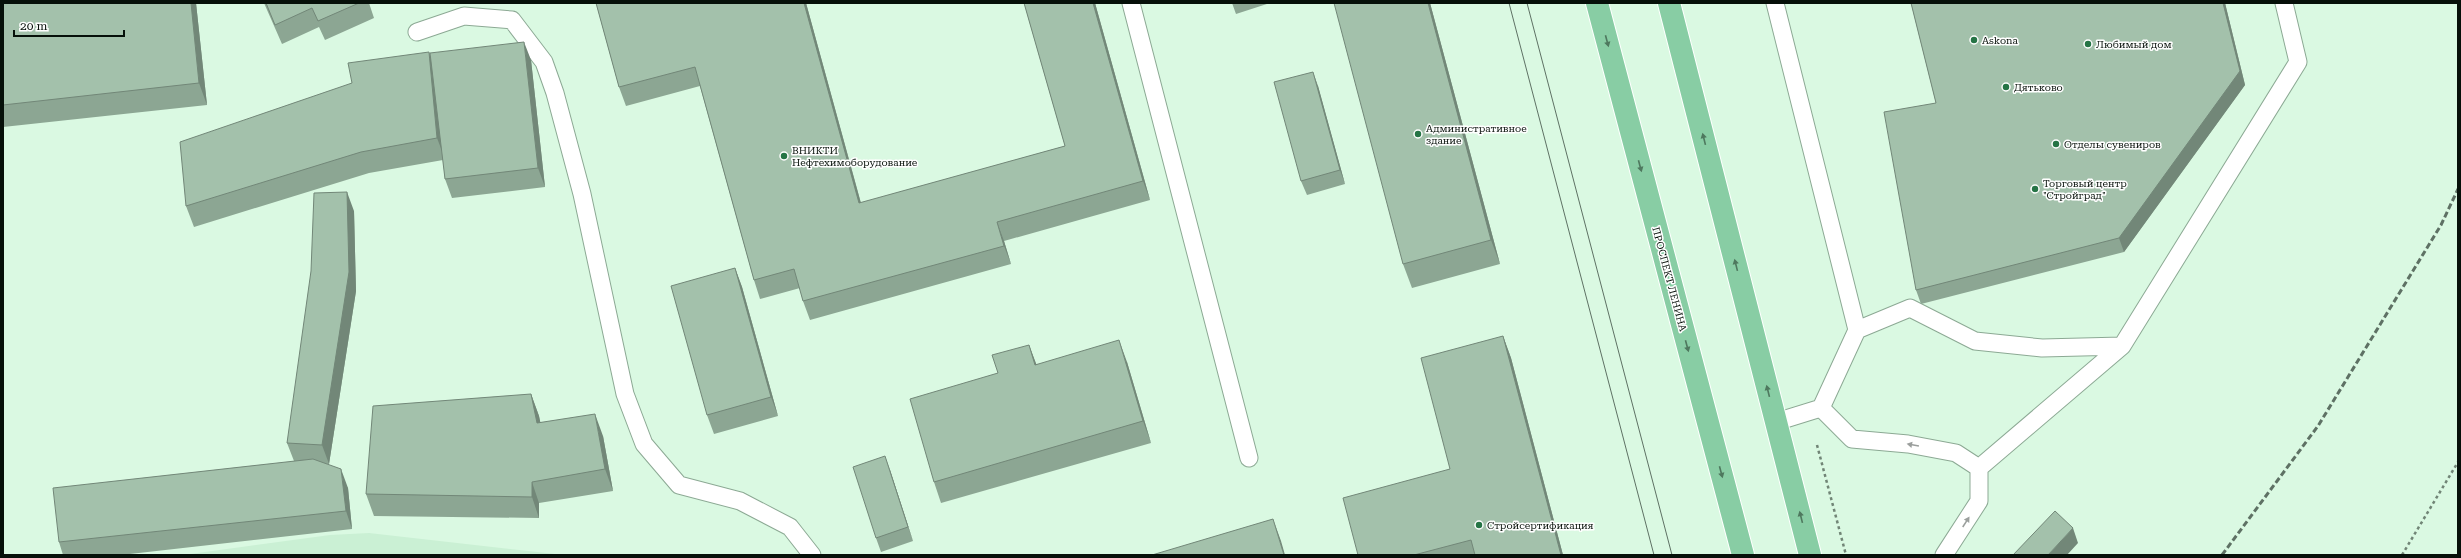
<svg xmlns="http://www.w3.org/2000/svg" width="2461" height="558" font-family="'Roboto Serif',serif">
<style>
.built{fill:#caf0d4}
.lines{fill:none;stroke-linecap:round;stroke-linejoin:round}
.lane-casing{stroke:#8ca994;stroke-width:19}
.primary-casing{stroke:#fff;stroke-width:24}
.path{stroke:#718576;stroke-width:2.5;stroke-dasharray:3 3;stroke-linecap:butt}
.lane{stroke:#fff;stroke-width:17}
.primary{stroke:#88cda4;stroke-width:22}
.tram{stroke:#5e7164;stroke-width:1}
.rail{stroke:#5e7164;stroke-width:3;stroke-dasharray:6 3;stroke-linecap:butt}
.wall{fill:#8ca693}
.shaded-wall{fill:#728778}
.building{fill:#a3c1ab;stroke:#728778}
.oneway{fill:#4e785e}
.oneway2{fill:#9b9f9d}
.poi-dot{fill:#257445;stroke:#fff;stroke-width:1.5}
.labels{text-anchor:middle;stroke-width:3;stroke-linejoin:round;paint-order:stroke}
.poi-label{font-size:10px;fill:#061009;stroke:#fff;text-anchor:start}
.street-label{font-size:10px;fill:#061009;stroke:#fff}
</style>
<rect width="100%" height="100%" fill="#daf9e2"/>
<path class="built" d="M369 533 564 555H183L330 535Z"/>
<g class="lines">
<g class="lane-casing">
<path id="lane" d="M1131 3 1249 458
M1775 3 1857 330 1821 408 1776 422
M417 32 464 16 512 20 544 62 555 93 582 194 625 394 644 444 679 485 740 501 790 527 812 555
M1857 330 1910 308 1975 341 2042 348 2122 346
M1821 408 1852 439 1908 444 1956 453 1979 468V501L1944 555
M1979 468 2122 346 2298 62 2284 3"/>
</g>
<g class="primary-casing">
<path id="primary" d="M1597 3 1743 555
M1669 3 1810 555"/>
</g>
<path class="path" d="M1817 445 1846 555
M2402 555 2458 462"/>
<use href="#lane" class="lane"/>
<use href="#primary" class="primary"/>
<path class="tram" d="M1509 3 1654 555
M1527 3 1672 555"/>
<path class="rail" d="M2222 555 2318 426 2441 225 2458 189"/>
</g>
<path class="wall" d="M3 3H196L207 105 3 127Z
M264 3H369L374 18 325 40 319 27 282 44Z
M596 3H806L861 203 1065 146 1024 3H1095L1150 200 1004 241 1011 264 810 320 803 301 800 288 760 299 754 280 700 86 626 106 619 87Z
M1232 3H1270L1236 14Z
M1430 3 1500 264 1412 288 1403 264Z
M1911 3H2225L2245 85 2124 252 1921 304 1916 290 1936 103Z
M431 58 531 60 545 187 452 198 445 179 443 160 369 173 194 227 186 206Z
M1318 86 1345 184 1307 195 1301 181Z
M354 211 356 291 329 464H326L348 488 352 529 121 555H63L59 542 294 461 287 443Z
M735 268 742 287 778 416 714 434 707 415Z
M1503 336 1511 358 1563 555H1358L1450 469Z
M1029 345 1036 364 1127 362 1151 443 941 503 934 482 998 373Z
M531 394 539 416 540 422 603 436 613 491 539 503V518L374 516 366 494Z
M890 470 913 541 881 552 876 538Z"/>
<path class="shaded-wall" d="M191 3H196L207 105 199 83Z
M804 3H806L866 222 859 203Z
M1093 3H1095L1150 200 1143 181Z
M1428 3H1430L1500 264 1491 240Z
M2223 3H2225L2245 85 2124 252 2119 238Z
M524 42 531 60 545 187 538 168Z
M429 52 437 73 445 159 437 138Z
M1313 72 1318 86 1345 184 1340 170Z
M347 192 354 211 356 291 329 464 322 445Z
M997 222 1004 241 1011 264 1004 246Z
M735 268 742 287 778 416 771 397Z
M1503 336 1511 358 1563 555H1561Z
M1119 340 1127 362 1151 443 1143 421Z
M1029 345 1037 366 1035 365Z
M531 394 539 416 545 444 537 423Z
M595 414 603 436 613 491 605 469Z
M885 456 890 470 913 541 908 527Z
M341 469 348 488 352 529 346 511Z
M532 482 539 503V518L532 497Z
M1273 519 1281 541 1285 555H1284Z
M2073 528 2078 543 2067 555H2048Z"/>
<path class="building" d="M3 3H191L199 83 3 105Z
M266 3H359L318 21 312 8 275 25Z
M596 3H804L859 203 1065 146 1024 3H1093L1143 181 997 222 1004 246 803 301 794 269 754 280 695 67 619 87Z
M1334 3H1428L1491 240 1403 264Z
M1911 3H2223L2240 71 2119 238 1916 290 1884 112 1936 103Z
M524 42 538 168 445 179 430 53Z
M429 52 437 138 361 152 186 206 180 142 352 83 348 63Z
M1313 72 1340 170 1301 181 1274 82Z
M347 192 349 272 322 445 287 443 311 271 314 193Z
M735 268 771 397 707 415 671 286Z
M1503 336 1561 555H1475L1471 540 1414 555H1358L1343 498 1450 469 1421 358Z
M1119 340 1143 421 934 482 910 399 998 373 992 355 1029 345 1035 365Z
M531 394 537 423 595 414 605 469 532 482V497L366 494 373 406Z
M885 456 908 527 876 538 853 467Z
M313 459 341 469 346 511 59 542 53 488Z
M2055 511 2073 528 2048 555H2013Z
M1273 519 1284 555H1152Z"/>
<defs><path id="oneway-solid" d="M-6-.8H1V-3.2L6.5 0L1 3.2V.8H-6Z"/></defs>
<g class="oneway">
<use href="#oneway-solid" transform="translate(1607 41) rotate(75)"/>
<use href="#oneway-solid" transform="translate(1704 139) rotate(-104)"/>
<use href="#oneway-solid" transform="translate(1640 166) rotate(75)"/>
<use href="#oneway-solid" transform="translate(1736 265) rotate(-104)"/>
<use href="#oneway-solid" transform="translate(1687 346) rotate(75)"/>
<use href="#oneway-solid" transform="translate(1768 391) rotate(-104)"/>
<use href="#oneway-solid" transform="translate(1721 472) rotate(75)"/>
<use href="#oneway-solid" transform="translate(1801 517) rotate(-104)"/>
</g>
<g class="oneway2">
<use href="#oneway-solid" transform="translate(1913 445) rotate(-170)"/>
<use href="#oneway-solid" transform="translate(1966 522) rotate(-57)"/>
</g>
<g class="poi-dot">
<circle cx="1974" cy="40" r="4"/>
<circle cx="2088" cy="44" r="4"/>
<circle cx="2006" cy="87" r="4"/>
<circle cx="1418" cy="134" r="4"/>
<circle cx="2056" cy="144" r="4"/>
<circle cx="784" cy="156" r="4"/>
<circle cx="2035" cy="189" r="4"/>
<circle cx="1479" cy="525" r="4"/>
</g>
<g class="labels">
<g class="poi-label">
<text x="1982" y="44">Askona</text>
<text x="2096" y="48">Любимый дом</text>
<text x="2014" y="91">Дятьково</text>
<text x="1426" y="132">Административное<tspan x="1426" dy="12">здание</tspan></text>
<text x="2064" y="148">Отделы сувениров</text>
<text x="792" y="154">ВНИКТИ<tspan x="792" dy="12">Нефтехимоборудование</tspan></text>
<text x="2043" y="187">Торговый центр<tspan x="2043" dy="12">"Стройград"</tspan></text>
<text x="1487" y="529">Стройсертификация</text>
</g>
<g class="street-label">
<text transform="translate(1670 279) rotate(75)" y="4">ПРОСПЕКТ ЛЕНИНА</text>
</g>
</g>
<rect width="2461" height="558" fill="none" stroke="#061009" stroke-width="8"/>
<path d="M14 30v6h110v-6" fill="none" stroke="#061009" stroke-width="2"/>
<text x="20" y="30" font-size="12" fill="#061009" stroke="#ffffff" stroke-width="3" paint-order="stroke">20 m</text>
</svg>
